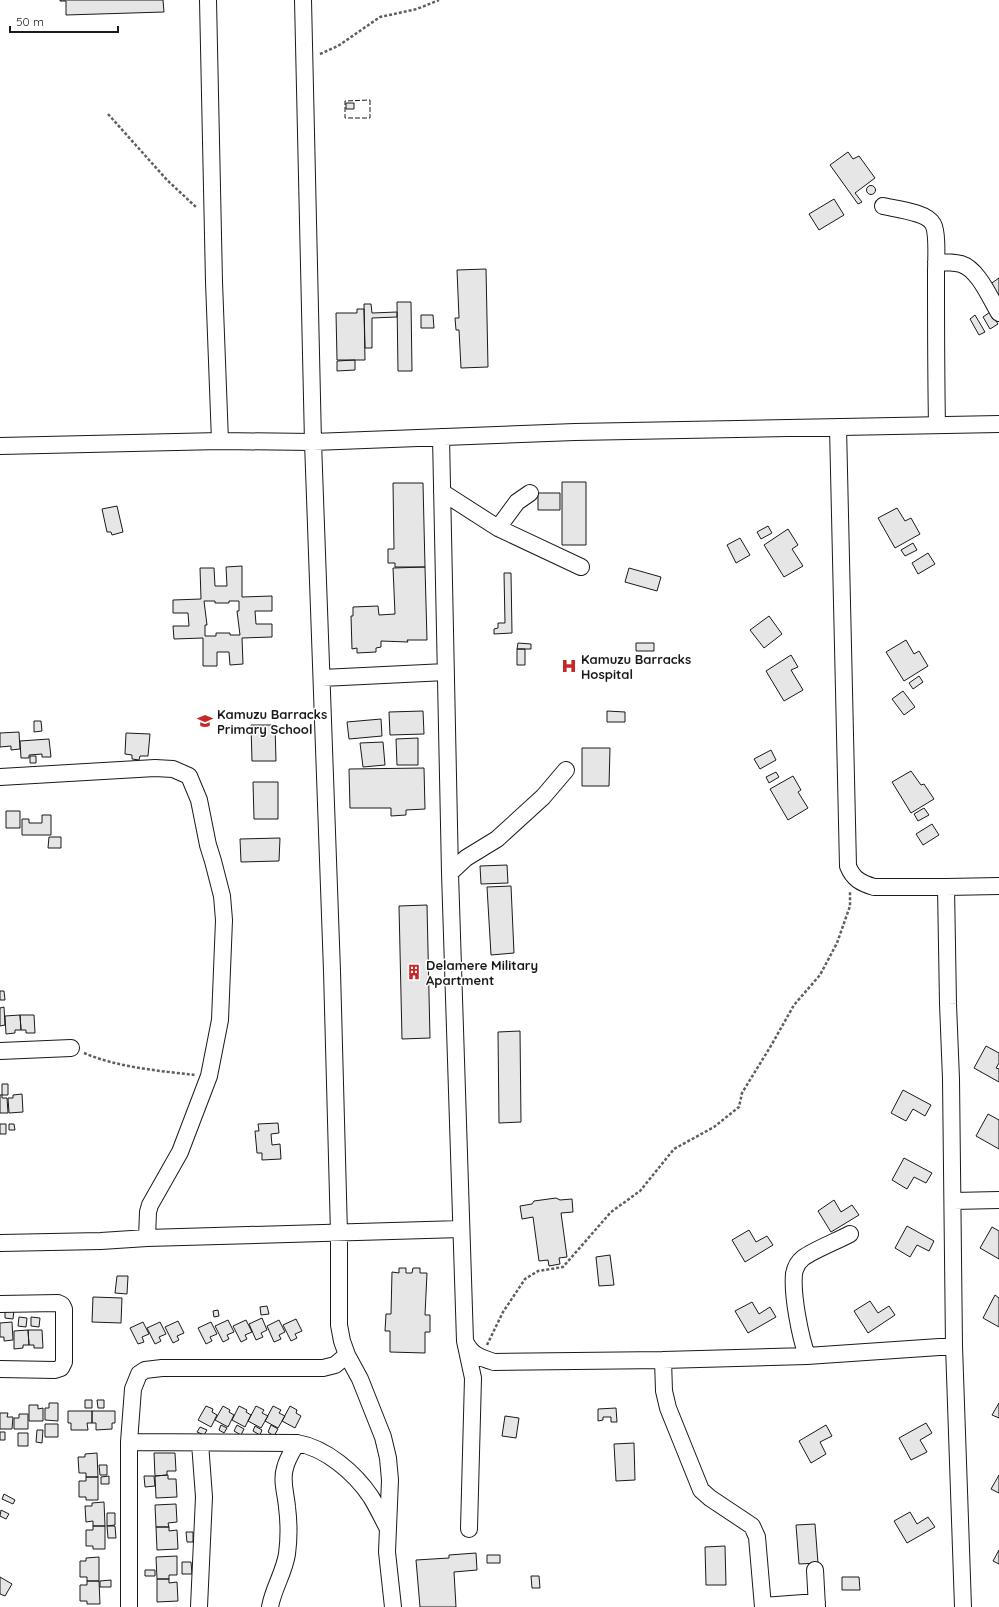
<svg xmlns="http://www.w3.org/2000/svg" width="999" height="1607" font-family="Quicksand,sans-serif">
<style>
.building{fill:#e6e6e6;stroke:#1a1a1a;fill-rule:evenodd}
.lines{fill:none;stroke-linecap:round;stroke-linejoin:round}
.minor-casing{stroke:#1a1a1a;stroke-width:18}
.path{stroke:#5f5f5f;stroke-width:2.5;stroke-dasharray:3 2;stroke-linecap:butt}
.minor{stroke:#fff;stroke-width:16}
.fence{stroke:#1a1a1a;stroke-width:1;stroke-dasharray:5 2;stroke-linecap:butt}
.labels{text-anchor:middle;stroke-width:3;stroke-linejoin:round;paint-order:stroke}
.poi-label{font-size:13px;font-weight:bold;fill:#1a1a1a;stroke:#fff;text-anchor:start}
</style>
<rect width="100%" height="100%" fill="#fff"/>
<path class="building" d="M60 0H163L164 12 66 15V1H60Z
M346 103H354V109H346Z
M848 152 853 159 859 156 875 178 855 193 862 202 858 204 830 165Z
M866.5 190a4.5 4.5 0 1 1 9 0a4.5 4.5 0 1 1-9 0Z
M834 199 844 215 819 230 809 214Z
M486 269 488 367 461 368 459 330H456L455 318H459L457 270Z
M999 278V300L989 285Z
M397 302H411L412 371H398Z
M364 304H371L372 313 397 312V317L372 318V348H365Z
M357 309H364L365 360H337L336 313H357Z
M990 312 998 324 990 329 983 317Z
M421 315H433L434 328H421Z
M975 315 985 332 979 335 970 319Z
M355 360V370L337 371V361Z
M562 482H586V545H562Z
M393 483H423L425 567H395V563H388V549H394Z
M538 493H560V510H538Z
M117 506 123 532 112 535 111 532H107L102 509Z
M897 508 905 521 911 518 920 534 895 548 878 518Z
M768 526 772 533 761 539 757 532Z
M788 529 798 545 792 549 803 566 784 577 764 545Z
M740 538 750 555 736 563 727 545Z
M913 543 917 550 905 556 901 550Z
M928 553 935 564 918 574 912 563Z
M242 566V597L272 596V611H255L256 624H272V637L242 638 243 664 230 665 229 652H217V666H203V638L174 639 173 626H189L188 613H173V600L201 599 200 568H214L215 586H227L226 567ZM204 601H215V603H229V601H239V611H237L240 635H230V633H216V636H205V625H207Z
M425 567 427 640H407L408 642 381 641V647L376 648V652L357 653V648L352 649 351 616H353V607L378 606 379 615 395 614 393 568Z
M629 568 661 577 657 591 625 582Z
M504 573H511L512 633 494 634V629L498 628V623H505Z
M769 616 782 634 764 648 750 630Z
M906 640 914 654 919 651 928 666 904 681 886 652Z
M518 643 531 644V649H517Z
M636 643H654V651H636Z
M517 649H525V665H517Z
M791 655 798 667 791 670 803 690 784 701 766 671Z
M919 676 923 682 913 689 909 683Z
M903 691 915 707 904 715 892 699Z
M423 711 424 734 390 735 389 712Z
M607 711 625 712V722H607Z
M381 719 382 736 349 739 347 722Z
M34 721H41L42 731 34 732Z
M251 725H275L276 761H252Z
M19 732 20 749 11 750V746L0 747V733Z
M126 733 150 734 148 756H140L139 760 132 759V755L125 754Z
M418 738V765H397L396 739Z
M49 739 51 757H42V754L29 755V758H21L20 741Z
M383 742 385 765 363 767 360 743Z
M582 748H610L609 786H582Z
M771 750 776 760 760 769 754 759Z
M30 756H36V763H30Z
M424 768 425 809 406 810V815L391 816V808H350L349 769Z
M911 771 921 785 924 784 934 799 911 813 892 782Z
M776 772 779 777 769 783 766 777Z
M793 776 801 790 798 792 808 808 788 820 770 789Z
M253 782H278V819H254Z
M924 808 929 815 918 821 914 814Z
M6 811H20V828H6Z
M42 815H51V835H22V819H29V823H42Z
M932 824 939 835 923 845 916 834Z
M49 837H61V848H48Z
M280 838 279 861 241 862 240 839Z
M507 865 508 883 481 884 480 866Z
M511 886 514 953 491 955 487 887Z
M427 905 430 1038 402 1039 399 906Z
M0 991H4L5 1000H0Z
M4 1007 5 1025 0 1026V1008Z
M20 1015 21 1030H15V1033L6 1034 5 1016Z
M20 1015H34L35 1033H26V1030H21Z
M520 1031 521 1122 499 1123 498 1032Z
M986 1046 999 1053V1063L996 1068 999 1069V1082L974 1068Z
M2 1084H8V1095H2Z
M903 1090 931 1105 925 1116 913 1109 906 1121 891 1113Z
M22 1094 23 1112 9 1113 8 1098H13V1095Z
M0 1095H2V1098H7L8 1113H0Z
M988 1114 999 1120V1149L976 1136Z
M278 1123 279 1133 271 1134 272 1145 280 1144 281 1159 262 1160V1153H257L255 1131H259L258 1124Z
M0 1124H6V1134H0Z
M9 1124H14L15 1130H9Z
M904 1158 932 1173 926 1183 914 1177 907 1189 892 1180Z
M556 1198 560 1200 572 1199 573 1212 561 1213 567 1257 559 1258 560 1264 549 1266 548 1260 539 1261 533 1217 522 1219 520 1206 532 1204 534 1201Z
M834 1200 841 1212 852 1205 859 1215 831 1232 818 1211Z
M907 1226 934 1241 929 1251 917 1245 910 1257 895 1248Z
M992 1227 999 1231V1259L980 1248Z
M749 1230 756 1242 767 1236 773 1245 745 1262 732 1240Z
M610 1255 614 1285 599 1286 596 1257Z
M399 1268H406V1273H412L413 1268H420V1273H427L425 1315H430V1332H425V1353L390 1352V1331H385L386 1314H391L392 1272 399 1273Z
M117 1276H128L127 1294 115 1293Z
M995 1295 999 1298V1327L983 1318Z
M93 1297 122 1298 121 1323 92 1322Z
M870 1301 878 1313 889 1306 895 1315 868 1333 854 1311Z
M752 1302 759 1314 770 1307 776 1317 748 1333 735 1311Z
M267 1306 269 1314 261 1315 260 1307Z
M5 1309 14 1310 13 1319 5 1318Z
M218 1310 219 1316 214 1317 213 1311Z
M19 1317 27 1318 26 1327 18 1326Z
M31 1317 40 1318 39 1327 31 1326Z
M262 1318 267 1330 261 1333 263 1337 256 1340 249 1324Z
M296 1319 302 1331 295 1334 297 1338 291 1341 283 1325Z
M228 1320 234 1332 227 1335 229 1339 223 1342 215 1326Z
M246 1320 252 1332 245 1335 247 1339 241 1342 233 1326Z
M279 1320 285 1332 279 1335 281 1339 274 1342 267 1326Z
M178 1321 184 1333 177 1336 179 1340 173 1343 165 1327Z
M12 1322 13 1340 4 1341V1337H0V1323Z
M143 1322 149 1334 142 1337 144 1342 138 1344 130 1328Z
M160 1322 166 1334 159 1337 161 1341 155 1344 147 1328Z
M211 1322 217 1334 210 1337 212 1341 206 1344 198 1328Z
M28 1330H42L43 1348H34V1345H29Z
M28 1330 29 1345H23V1348L14 1349V1331Z
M85 1400H92V1408H85Z
M97 1400H104V1408H98Z
M49 1403H58V1421L45 1420V1408H49Z
M999 1403V1418L992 1415Z
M29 1405H38V1409L43 1408V1421H29Z
M206 1406 213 1409 212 1412 217 1415 211 1427 198 1420Z
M223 1406 230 1410 229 1412 234 1415 228 1427 215 1420Z
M239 1406 247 1410 246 1412 251 1415 245 1427 232 1420Z
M256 1406 264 1410 262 1413 268 1416 261 1428 248 1421Z
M273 1406 281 1410 279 1413 285 1416 278 1428 265 1421Z
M290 1406 297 1410 296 1413 301 1416 295 1428 282 1421Z
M616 1408 617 1422H611V1417H603V1420L598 1421V1409Z
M68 1411H92V1423H87L88 1430H71V1423H68Z
M92 1411H115V1423H112V1429L96 1430V1423H92Z
M0 1413H8L7 1417H13L12 1429H0Z
M19 1414H28V1429H14V1418H19Z
M505 1416 519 1418 516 1438 502 1436Z
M926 1423 932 1433 920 1440 927 1452 911 1460 899 1438Z
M45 1424H58V1437H45Z
M221 1425 227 1428 224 1433 219 1430Z
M237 1425 244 1429 241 1435 234 1431Z
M271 1425 278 1429 274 1436 268 1432Z
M826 1425 832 1436 820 1442 826 1454 811 1463 799 1441Z
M255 1426 262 1430 260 1435 253 1431Z
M200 1427 207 1430 204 1435 197 1432Z
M37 1430H43L42 1443 36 1442Z
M0 1432H5V1440H0Z
M18 1433H28V1446H18Z
M634 1443 635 1480 616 1481 614 1444Z
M97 1453 98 1477H86V1473H79L78 1457H85V1454Z
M154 1453H175L176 1471H167V1475L155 1476Z
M99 1465H107V1475H100Z
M168 1475V1479H176L177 1497 156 1498 155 1476Z
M999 1475V1493L991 1489Z
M109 1476V1484H101V1477Z
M144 1476H154L155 1486 145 1487Z
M86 1477H98V1500H86V1497H79V1481H86Z
M4 1494 15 1500 13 1504 2 1499Z
M104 1502 105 1526H93V1521L86 1522 85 1506H92V1503Z
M176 1504 177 1522 168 1523 169 1527H156L155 1505Z
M1 1510 9 1514 6 1519 0 1516Z
M910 1512 917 1524 928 1517 935 1527 907 1543 894 1521Z
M107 1513H115V1525L107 1526Z
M815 1524 818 1563 799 1564 796 1525Z
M93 1526H105V1549H93V1546H86V1530H93Z
M107 1526H115L116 1538H108Z
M156 1527H169V1531L177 1530 178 1549 157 1550Z
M186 1532H193V1542H187Z
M725 1546 726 1585H706L705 1547Z
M999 1550V1564L993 1561Z
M476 1553 477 1570 454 1572 456 1607H420L416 1560 449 1558V1555Z
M487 1555H500V1563H487Z
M177 1556V1575H169V1579H157L156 1557Z
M99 1557V1581H87V1577H80V1561H86V1558Z
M182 1562H191L192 1574H182Z
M145 1570H155V1576H145Z
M531 1576H539L540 1588H532Z
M0 1577 12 1584 5 1596 0 1594Z
M842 1577H859L860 1590H842Z
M157 1579H169V1583L177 1582 178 1601 157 1602Z
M111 1580V1587H100V1581Z
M87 1581H99L100 1604H87V1601H80V1585H87Z"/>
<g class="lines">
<g class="minor-casing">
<path id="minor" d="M208 0 214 282 220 441
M303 0 313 442 332 971 339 1233V1325L342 1341 347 1355 360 1379 383 1437 388 1458 390 1480 387 1552 393 1607
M883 206C896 209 927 212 933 224 938 233 936 262 936 272 936 323 936 374 937 425
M936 262C944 262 953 262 961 264 978 269 990 298 999 313
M838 427 848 866C853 879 861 883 874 887H946L999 886
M441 437 450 873 465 1341 473 1378 469 1529
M0 446 220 441 313 442 575 432 999 424
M442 492 498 528 581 567
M498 528 517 502 530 493
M322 678 446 672
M0 777 155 768 173 769 189 776 199 800 208 845 213 861 222 896 224 920 220 1020 209 1076 180 1152 150 1205 148 1212 147 1238
M450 873 466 858 497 839 543 797 566 770
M946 887 948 1004 951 1079 954 1346 963 1607
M0 1051 71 1048
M953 1201 999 1200
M0 1243 101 1241 147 1238 461 1229
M0 1304 58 1303 62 1305 64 1309V1362L61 1368 55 1370 0 1369
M466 1343C472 1355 481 1358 494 1362L663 1360 807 1356 954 1346
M807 1356C800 1336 792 1295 794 1274 795 1268 798 1262 803 1258 814 1250 837 1241 850 1234
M663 1360 664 1391 668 1408 701 1490 710 1498 752 1526 757 1537 763 1607
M129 1442 297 1443C326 1448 355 1473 371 1497 377 1507 382 1517 387 1527
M815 1570 817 1607
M763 1606 817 1602
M129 1607V1442L133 1389 139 1374 145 1370 162 1368H323L335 1365 347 1355
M199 1607 204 1497 200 1443
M270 1607C273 1589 284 1573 287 1554 289 1539 289 1523 287 1507 286 1494 281 1481 285 1468 287 1459 293 1450 297 1443"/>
</g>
<path class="path" d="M320 54 338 46 380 17 417 9 439 0
M108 114 167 180 197 208
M84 1053C116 1067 160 1071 195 1075
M487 1345 503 1312 525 1279 538 1271 563 1267 611 1212 640 1191 674 1149 714 1127 739 1107 742 1093 772 1044 794 1005 820 975 837 943 850 906V891"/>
<use href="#minor" class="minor"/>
<path class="fence" d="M370 100V118H345V101Z"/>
</g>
<defs>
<g id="hospital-bare" transform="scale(1.2)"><path d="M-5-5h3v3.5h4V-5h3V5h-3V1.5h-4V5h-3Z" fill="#c62828" stroke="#fff" stroke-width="2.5" paint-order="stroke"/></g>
<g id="school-bare" transform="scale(1.2)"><path d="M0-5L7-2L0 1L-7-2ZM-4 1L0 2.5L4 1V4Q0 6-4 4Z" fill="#c62828" stroke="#fff" stroke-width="2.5" paint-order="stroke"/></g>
<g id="building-bare" transform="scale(1.2)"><path d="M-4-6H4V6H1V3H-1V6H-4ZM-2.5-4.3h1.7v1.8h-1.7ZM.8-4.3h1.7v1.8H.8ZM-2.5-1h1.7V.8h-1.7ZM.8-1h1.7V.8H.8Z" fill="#c62828" stroke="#fff" stroke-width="2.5" paint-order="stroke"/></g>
</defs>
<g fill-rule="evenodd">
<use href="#hospital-bare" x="569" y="666"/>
<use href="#school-bare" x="205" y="721"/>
<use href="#building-bare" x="414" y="972"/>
</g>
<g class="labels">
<g class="poi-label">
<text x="581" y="664">Kamuzu Barracks<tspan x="581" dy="15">Hospital</tspan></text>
<text x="217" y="719">Kamuzu Barracks<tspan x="217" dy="15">Primary School</tspan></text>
<text x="426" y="970">Delamere Military<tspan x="426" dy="15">Apartment</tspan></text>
</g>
</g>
<path d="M10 26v6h108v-6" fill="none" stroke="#1a1a1a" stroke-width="2"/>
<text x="16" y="26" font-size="12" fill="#1a1a1a" stroke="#ffffff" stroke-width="3" paint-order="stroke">50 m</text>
</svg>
